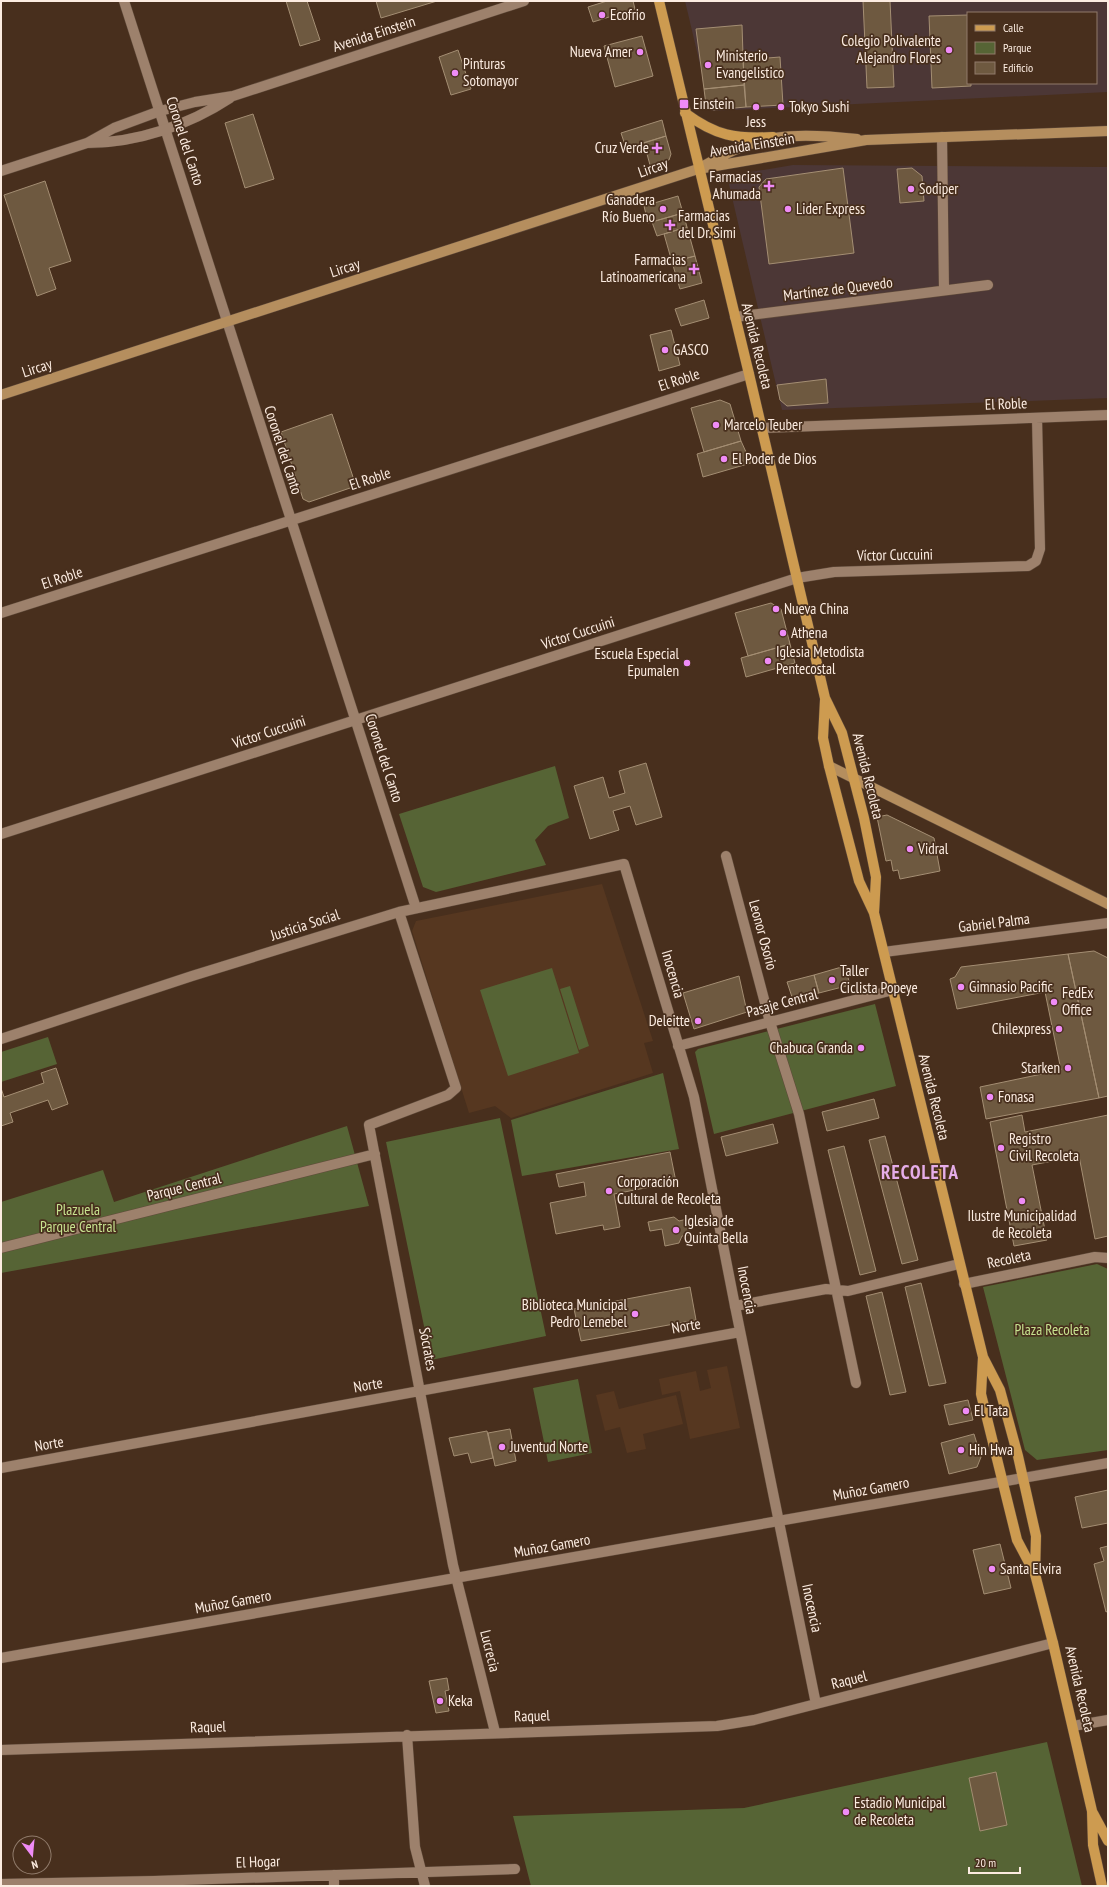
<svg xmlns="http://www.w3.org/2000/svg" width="1109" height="1887" font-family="'PT Sans Narrow',sans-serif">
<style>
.commercial{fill:#4c3736;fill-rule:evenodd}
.built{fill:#563720}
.green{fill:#566435}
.building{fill:#6e5940;stroke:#a48e73}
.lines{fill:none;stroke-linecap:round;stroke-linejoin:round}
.pedestrian-casing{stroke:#5f4a3a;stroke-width:11}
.minor-casing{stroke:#5f4a3a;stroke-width:11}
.tertiary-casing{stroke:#5f4a3a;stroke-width:11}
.secondary-casing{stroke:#5f4a3a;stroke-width:11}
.primary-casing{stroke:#5f4a3a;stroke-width:11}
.pedestrian{stroke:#9d816c;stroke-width:10}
.minor{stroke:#9d816c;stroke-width:10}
.tertiary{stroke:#9d816c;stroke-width:10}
.secondary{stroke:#b58e5e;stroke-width:10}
.primary{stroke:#cd9b50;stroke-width:10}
.poi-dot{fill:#ef8bf6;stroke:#482f1d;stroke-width:1.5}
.labels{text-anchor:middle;stroke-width:3.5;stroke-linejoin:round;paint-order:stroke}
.poi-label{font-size:15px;fill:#fcece1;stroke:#482f1d;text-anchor:start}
.street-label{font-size:15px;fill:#fcece1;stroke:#482f1d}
.park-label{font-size:15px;fill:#c7e28f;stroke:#482f1d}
.district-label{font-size:19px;font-weight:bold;letter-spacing:1px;fill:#e5ade8;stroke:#482f1d}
</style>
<rect width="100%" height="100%" fill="#482f1d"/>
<path class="commercial" d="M685 1H1108V92L711 111ZM968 13H1096V83H968Z
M793 165 1108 167V398L782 410 727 176Z"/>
<path class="built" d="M602 884 653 1041 644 1043 653 1073 511 1118 495 1106 469 1113 412 931 416 921Z
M727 1366 740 1428 690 1439 680 1391 662 1395 659 1379 696 1371 700 1391 711 1388 707 1370Z
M614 1391 619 1409 676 1395 683 1424 643 1434 646 1449 627 1453 620 1427 605 1431 596 1395Z"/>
<path class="green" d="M555 766 569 818 548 826 535 840 546 865 436 892 423 887 399 814Z
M552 968 579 1053 508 1076 480 990Z
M570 986 589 1046 579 1050 560 989Z
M875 1004 896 1086 714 1134 695 1052 698 1049Z
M48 1037 57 1064 1 1082V1052Z
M663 1073 679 1149 522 1176 511 1120Z
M500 1118 546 1336 431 1360 386 1142Z
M347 1126 369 1206 1 1273V1202L103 1170 114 1202Z
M1097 1264 1108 1269V1450L1037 1460 1025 1450 983 1287Z
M578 1379 592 1453 548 1462 533 1388Z
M1047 1742 1082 1886H531L513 1816 744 1808Z"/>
<path class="building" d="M286 1H307L320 40 300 46Z
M376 1H437L381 18Z
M607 1H633L635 9 593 22 588 7Z
M863 1H890L894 87 867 88Z
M968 15V83H971V86L932 88 929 16Z
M742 25 744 85 704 89 696 29Z
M642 36 653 76 615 87 604 46Z
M458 50 471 89 451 95 439 57Z
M780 57 783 105 746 107 743 60Z
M744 85 746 107 713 110 706 105 704 89Z
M253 114 274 179 245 188 225 123Z
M662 120 666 136 626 148 621 133Z
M666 136 671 154 669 160 650 165 644 143Z
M843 168 854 253 769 264 759 187 766 179Z
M912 168 922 176 924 201 900 203 897 169Z
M45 181 71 261 49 268 56 289 37 296 4 195Z
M678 196 683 213 648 223 644 206Z
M683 213 687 227 657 236 652 222Z
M687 227 695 256 672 262 664 234Z
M695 256 702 283 680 289 672 262Z
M704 300 709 318 681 326 675 309Z
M671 330 680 365 659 371 650 335Z
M826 379 828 403 787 406 780 400 777 385Z
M720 400 730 404 741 441 704 452 691 408Z
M332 414 356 486 309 502 303 499 281 432Z
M741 441 751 463 703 477 697 454Z
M771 603 781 609 790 644 748 656 735 613Z
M790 644 795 663 746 677 741 658Z
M646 763 662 817 636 825 630 806 613 811 619 830 590 839 574 786 603 777 609 798 625 793 619 771Z
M887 815 934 838 940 871 900 879 898 870 893 871 891 860 886 861 877 817Z
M1094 951 1108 958V1096L1099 1098 1068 954Z
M1068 954 1099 1098 986 1119 980 1087 1061 1070 1045 992 957 1009 950 979 955 977 961 967Z
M845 966 850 985 819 993 814 975Z
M814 975 819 993 793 1000 787 982Z
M739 976 747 1012 694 1029 683 993Z
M56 1068 68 1104 52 1110 48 1100 10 1113 13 1122 1 1126V1088L4 1097 44 1083 41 1073Z
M874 1099 879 1118 827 1131 822 1112Z
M1022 1115 1025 1132 1108 1115V1236L1095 1239 1079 1156 1032 1165 1047 1240 1014 1246 990 1122Z
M773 1124 778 1143 726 1156 721 1137Z
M885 1136 918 1260 902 1264 869 1140Z
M844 1146 876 1271 860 1275 828 1150Z
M670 1152 676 1182 614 1194 620 1227 604 1230 603 1225 556 1234 550 1203 586 1196 584 1182 559 1187 556 1174Z
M674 1217 679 1221 687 1219 690 1235 682 1236 679 1243 665 1246 662 1229 650 1231 648 1222Z
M921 1283 946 1383 929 1386 905 1287Z
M690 1287 696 1320 581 1341 574 1309Z
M882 1292 906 1392 890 1395 866 1296Z
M968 1400 973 1420 949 1425 944 1405Z
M510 1429 516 1461 495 1466 488 1433Z
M487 1431 493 1458 471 1463 468 1453 454 1456 449 1438Z
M974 1434 981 1457 977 1467 949 1474 941 1443Z
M1108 1490V1523L1082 1528 1075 1497Z
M1000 1544 1011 1588 984 1594 973 1550Z
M1108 1546V1611L1106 1612 1094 1564 1104 1561 1100 1548Z
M447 1678 449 1690 445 1691 449 1711 436 1713 429 1681Z
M996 1772 1007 1825 980 1831 969 1778Z"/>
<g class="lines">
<g class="pedestrian-casing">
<path id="pedestrian" d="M770 1022 799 1114 856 1383
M735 1306 826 1289 848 1291 959 1264"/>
</g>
<g class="minor-casing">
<path id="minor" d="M124 1 416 908
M942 137 944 290
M735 317 988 285
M762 428 1108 415
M1 613 749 374
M1 834 797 578 834 572 1028 566 1036 561 1040 549 1037 418
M726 856 770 1022
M399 912 456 1088 448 1095 369 1125 453 1565 495 1732
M884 952 1108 923
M1 1039 192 976 399 912 624 864 694 1097 735 1306 816 1704
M678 1046 893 990
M1 1248 375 1154
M964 1284 1095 1257 1108 1258
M1 1468 740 1332
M1073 1726 1108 1720
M407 1735 415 1847 425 1886
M1 1750 717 1726 754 1720 1053 1643
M334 1875V1886
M1 1884 154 1881 515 1869"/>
</g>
<g class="tertiary-casing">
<path id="tertiary" d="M87 143C137 143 189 125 230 98
M1 171 87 143 114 128 160 111 195 102 233 96 524 1
M1 1658 1108 1463"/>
</g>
<g class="secondary-casing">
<path id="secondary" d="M705 165C760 133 795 132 857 139
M1 395 698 169 866 140 1108 131
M829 766 1108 904"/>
</g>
<g class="primary-casing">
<path id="primary" d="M659 1 749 374 825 698 842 733 864 818 876 877 874 913
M685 113C716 136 735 139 773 137
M825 700 823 738 829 766 859 881 874 913 983 1357 1000 1390 1018 1456 1036 1536 1035 1574
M983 1357 981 1394 1017 1540 1035 1574 1053 1643 1092 1811 1093 1845 1102 1886
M1093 1813 1108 1841"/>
</g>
<use href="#pedestrian" class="pedestrian"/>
<use href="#minor" class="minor"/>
<use href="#tertiary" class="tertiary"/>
<use href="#secondary" class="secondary"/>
<use href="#primary" class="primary"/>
</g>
<g class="poi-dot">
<circle cx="602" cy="15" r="4"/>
<circle cx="949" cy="50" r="4"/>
<circle cx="640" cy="52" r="4"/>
<circle cx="708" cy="65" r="4"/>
<circle cx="455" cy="73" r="4"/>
<rect x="679" y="99" width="10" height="10" rx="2"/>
<circle cx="756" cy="107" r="4"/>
<circle cx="781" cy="107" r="4"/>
<path d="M655 142h4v4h4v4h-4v4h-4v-4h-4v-4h4z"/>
<path d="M767 180h4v4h4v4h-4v4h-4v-4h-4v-4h4z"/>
<circle cx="911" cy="189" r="4"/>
<circle cx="663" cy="209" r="4"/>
<circle cx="788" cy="209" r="4"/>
<path d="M668 219h4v4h4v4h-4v4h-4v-4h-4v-4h4z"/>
<path d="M692 263h4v4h4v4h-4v4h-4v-4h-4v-4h4z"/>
<circle cx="665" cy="350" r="4"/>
<circle cx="716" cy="425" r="4"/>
<circle cx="724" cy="459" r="4"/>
<circle cx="776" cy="609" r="4"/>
<circle cx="783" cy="633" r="4"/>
<circle cx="768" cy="661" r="4"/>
<circle cx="687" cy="663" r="4"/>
<circle cx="910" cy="849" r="4"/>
<circle cx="832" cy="980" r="4"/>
<circle cx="961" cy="987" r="4"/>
<circle cx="1054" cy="1002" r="4"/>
<circle cx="698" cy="1021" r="4"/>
<circle cx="1059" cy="1029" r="4"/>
<circle cx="861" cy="1048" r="4"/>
<circle cx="1068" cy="1068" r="4"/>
<circle cx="990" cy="1097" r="4"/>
<circle cx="1001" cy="1148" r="4"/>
<circle cx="609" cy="1191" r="4"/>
<circle cx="1022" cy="1201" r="4"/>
<circle cx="676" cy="1230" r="4"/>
<circle cx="635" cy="1314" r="4"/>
<circle cx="966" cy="1411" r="4"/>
<circle cx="502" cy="1447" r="4"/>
<circle cx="961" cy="1450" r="4"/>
<circle cx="992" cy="1569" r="4"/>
<circle cx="440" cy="1701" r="4"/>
<circle cx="846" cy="1812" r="4"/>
</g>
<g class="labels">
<g class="poi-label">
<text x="610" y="20">Ecofrio</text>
<text x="941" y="46" text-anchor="end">Colegio Polivalente<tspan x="941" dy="17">Alejandro Flores</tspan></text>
<text x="632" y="57" text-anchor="end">Nueva Amer</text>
<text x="716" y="61">Ministerio<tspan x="716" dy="17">Evangelistico</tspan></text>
<text x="463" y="69">Pinturas<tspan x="463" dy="17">Sotomayor</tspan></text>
<text x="693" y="109">Einstein</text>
<text x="789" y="112">Tokyo Sushi</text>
<text x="756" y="127" text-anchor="middle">Jess</text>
<text x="649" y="153" text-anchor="end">Cruz Verde</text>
<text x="761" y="182" text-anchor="end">Farmacias<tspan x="761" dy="17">Ahumada</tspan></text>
<text x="919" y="194">Sodiper</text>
<text x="655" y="205" text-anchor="end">Ganadera<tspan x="655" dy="17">Río Bueno</tspan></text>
<text x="796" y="214">Lider Express</text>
<text x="678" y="221">Farmacias<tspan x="678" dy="17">del Dr. Simi</tspan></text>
<text x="686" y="265" text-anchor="end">Farmacias<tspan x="686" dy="17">Latinoamericana</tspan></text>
<text x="673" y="355">GASCO</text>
<text x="724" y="430">Marcelo Teuber</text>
<text x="732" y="464">El Poder de Dios</text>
<text x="784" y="614">Nueva China</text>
<text x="791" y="638">Athena</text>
<text x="776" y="657">Iglesia Metodista<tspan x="776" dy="17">Pentecostal</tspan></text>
<text x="679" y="659" text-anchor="end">Escuela Especial<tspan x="679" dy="17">Epumalen</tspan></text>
<text x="918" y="854">Vidral</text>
<text x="840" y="976">Taller<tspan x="840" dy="17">Ciclista Popeye</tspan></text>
<text x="969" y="992">Gimnasio Pacific</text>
<text x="1062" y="998">FedEx<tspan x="1062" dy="17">Office</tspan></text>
<text x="690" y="1026" text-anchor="end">Deleitte</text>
<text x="1051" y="1034" text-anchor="end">Chilexpress</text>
<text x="853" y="1053" text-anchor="end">Chabuca Granda</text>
<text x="1060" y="1073" text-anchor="end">Starken</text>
<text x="998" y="1102">Fonasa</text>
<text x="1009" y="1144">Registro<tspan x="1009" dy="17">Civil Recoleta</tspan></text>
<text x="617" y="1187">Corporación<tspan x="617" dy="17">Cultural de Recoleta</tspan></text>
<text x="1022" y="1221" text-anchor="middle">Ilustre Municipalidad<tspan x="1022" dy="17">de Recoleta</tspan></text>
<text x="684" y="1226">Iglesia de<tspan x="684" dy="17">Quinta Bella</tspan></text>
<text x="627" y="1310" text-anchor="end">Biblioteca Municipal<tspan x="627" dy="17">Pedro Lemebel</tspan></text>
<text x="974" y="1416">El Tata</text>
<text x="510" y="1452">Juventud Norte</text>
<text x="969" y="1455">Hin Hwa</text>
<text x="1000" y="1574">Santa Elvira</text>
<text x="448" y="1706">Keka</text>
<text x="854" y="1808">Estadio Municipal<tspan x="854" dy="17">de Recoleta</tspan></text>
</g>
<g class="street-label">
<text transform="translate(374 34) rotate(-18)" y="5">Avenida Einstein</text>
<text transform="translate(185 141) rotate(72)" y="5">Coronel del Canto</text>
<text transform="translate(752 145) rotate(-9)" y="5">Avenida Einstein</text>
<text transform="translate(653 168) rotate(-19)" y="5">Lircay</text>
<text transform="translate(345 268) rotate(-18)" y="5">Lircay</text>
<text transform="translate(838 289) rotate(-7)" y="5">Martínez de Quevedo</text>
<text transform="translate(757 346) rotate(76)" y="5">Avenida Recoleta</text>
<text transform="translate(37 368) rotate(-18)" y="5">Lircay</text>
<text transform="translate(679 380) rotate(-18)" y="5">El Roble</text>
<text transform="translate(1006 404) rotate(-2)" y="5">El Roble</text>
<text transform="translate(283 450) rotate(72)" y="5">Coronel del Canto</text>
<text transform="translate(370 479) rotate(-18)" y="5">El Roble</text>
<text transform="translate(895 555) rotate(-1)" y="5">Víctor Cuccuini</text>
<text transform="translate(62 578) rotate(-18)" y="5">El Roble</text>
<text transform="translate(578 633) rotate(-18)" y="5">Víctor Cuccuini</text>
<text transform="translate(269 732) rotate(-18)" y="5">Víctor Cuccuini</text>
<text transform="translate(384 758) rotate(72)" y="5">Coronel del Canto</text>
<text transform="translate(868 776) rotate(76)" y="5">Avenida Recoleta</text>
<text transform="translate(994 923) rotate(-7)" y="5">Gabriel Palma</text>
<text transform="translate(305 925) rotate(-18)" y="5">Justicia Social</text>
<text transform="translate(763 935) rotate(75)" y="5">Leonor Osorio</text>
<text transform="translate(673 974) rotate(74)" y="5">Inocencia</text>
<text transform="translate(782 1003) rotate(-15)" y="5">Pasaje Central</text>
<text transform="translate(934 1097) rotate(76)" y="5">Avenida Recoleta</text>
<text transform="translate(184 1187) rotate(-14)" y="5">Parque Central</text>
<text transform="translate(1009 1259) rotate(-12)" y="5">Recoleta</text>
<text transform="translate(747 1290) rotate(79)" y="5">Inocencia</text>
<text transform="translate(686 1326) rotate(-10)" y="5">Norte</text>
<text transform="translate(428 1349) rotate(79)" y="5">Sócrates</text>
<text transform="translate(368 1385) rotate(-10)" y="5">Norte</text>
<text transform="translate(49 1444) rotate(-10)" y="5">Norte</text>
<text transform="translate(871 1489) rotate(-10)" y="5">Muñoz Gamero</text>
<text transform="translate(552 1546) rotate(-10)" y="5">Muñoz Gamero</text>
<text transform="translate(233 1602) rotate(-10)" y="5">Muñoz Gamero</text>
<text transform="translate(812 1608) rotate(78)" y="5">Inocencia</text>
<text transform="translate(490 1651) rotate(76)" y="5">Lucrecia</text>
<text transform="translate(849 1680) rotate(-14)" y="5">Raquel</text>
<text transform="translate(1080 1689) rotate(77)" y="5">Avenida Recoleta</text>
<text transform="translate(532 1716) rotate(-2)" y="5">Raquel</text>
<text transform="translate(208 1727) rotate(-2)" y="5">Raquel</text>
<text transform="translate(258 1862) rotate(-2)" y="5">El Hogar</text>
</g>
<g class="park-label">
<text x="78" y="1215">Plazuela<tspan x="78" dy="17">Parque Central</tspan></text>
<text x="1052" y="1335">Plaza Recoleta</text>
</g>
<g class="district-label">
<text x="920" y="1179">RECOLETA</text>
</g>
</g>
<rect width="1109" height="1887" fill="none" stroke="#fcece1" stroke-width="4"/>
<rect x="967" y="12" width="130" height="72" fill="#482f1d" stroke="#907b6b"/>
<rect x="975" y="25" width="20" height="6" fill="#cd9b50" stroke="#907b6b"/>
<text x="1003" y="32" font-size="12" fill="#fcece1">Calle</text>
<rect x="975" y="42" width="20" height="12" fill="#566435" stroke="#907b6b"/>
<text x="1003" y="52" font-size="12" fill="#fcece1">Parque</text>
<rect x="975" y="62" width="20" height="12" fill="#6e5940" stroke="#907b6b"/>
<text x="1003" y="72" font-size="12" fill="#fcece1">Edificio</text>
<g transform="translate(32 1855) rotate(164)"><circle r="19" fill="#482f1d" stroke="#907b6b"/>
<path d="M0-3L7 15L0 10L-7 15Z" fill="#ef8bf6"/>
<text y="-6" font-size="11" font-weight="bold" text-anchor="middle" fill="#fcece1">N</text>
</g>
<path d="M969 1867v6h51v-6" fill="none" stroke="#fcece1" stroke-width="2"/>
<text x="975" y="1867" font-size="12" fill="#fcece1" stroke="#482f1d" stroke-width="3" paint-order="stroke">20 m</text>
</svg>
